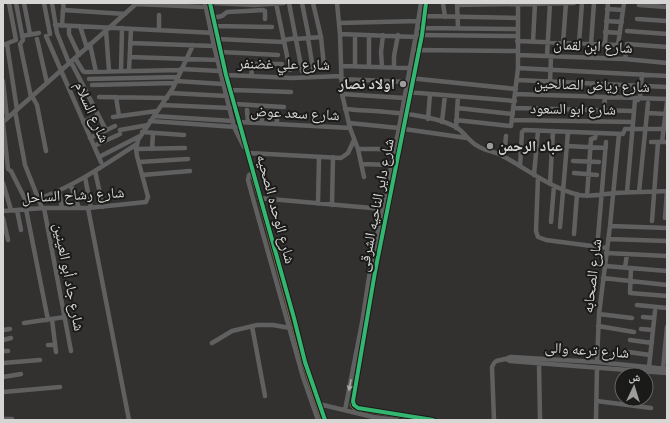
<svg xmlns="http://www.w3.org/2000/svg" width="670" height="423" font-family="'Titillium Web','Noto Naskh Arabic',sans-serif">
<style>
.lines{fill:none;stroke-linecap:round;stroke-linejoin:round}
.stream{stroke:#786647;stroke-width:1}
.minor{stroke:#606060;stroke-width:4.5}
.cycleway-casing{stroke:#1a1a19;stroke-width:6}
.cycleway{stroke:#33b770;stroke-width:4}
.oneway{fill:#a7a7a6}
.poi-dot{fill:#9d9c9b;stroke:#1a1a19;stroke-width:1.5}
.labels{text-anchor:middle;stroke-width:4;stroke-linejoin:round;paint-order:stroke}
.street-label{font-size:15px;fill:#d7d6d4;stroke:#1a1a19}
.poi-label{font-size:15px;font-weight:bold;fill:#d7d6d4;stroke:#1a1a19;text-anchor:end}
</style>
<rect width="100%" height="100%" fill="#323130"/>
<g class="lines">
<path class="stream" d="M251 176 257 196
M258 199 299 353 311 391 321 420
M374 265 384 217
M354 380 362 337
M351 400 350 406 354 410 415 420"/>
<path class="minor" d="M16 3 23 40 20 44 31 97
M24 3 30 34
M44 3 50 34
M52 3 57 33 69 63
M63 3 64 10 125 14
M205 3 214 46 234 127 244 147
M210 3 226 75 294 318 305 362 325 420
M213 3 254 5 284 3
M276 3 290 70
M289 3 302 71
M302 3 309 38
M313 3 321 37 324 66
M337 3 340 34 342 94 350 128 358 149 364 177
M426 3 422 35 375 272 353 401 354 405 358 408 433 420
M443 3 445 17
M457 3 458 28
M136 4 205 7
M457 5 574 3
M639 5 667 7
M607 9 623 10
M159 15V30
M423 16 518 18
M213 18 222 16 227 12 263 10 265 11V19
M637 19 667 21
M606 21 622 22
M339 23 419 21
M55 25 215 33
M62 26 63 9
M69 26V34L79 55
M80 26 87 48
M214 26 272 27
M421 28 518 29
M106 30 109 71
M627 31 667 34
M605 32 620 33
M340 34 416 37
M355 35V66
M369 35V67
M419 35 518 36
M22 36 39 33
M46 36 101 162
M308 38 313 69
M37 39 47 83
M217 39 284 42
M296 39 321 37
M284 40 296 38
M517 41 618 45 624 3
M533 42 535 3
M130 43 214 46
M563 43 566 3
M579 43 582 3
M7 44 17 110
M90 44 96 72
M591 44 594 3
M605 44 608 3
M3 45 16 40 9 3
M417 50 518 51
M220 52 278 55
M518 55 625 59 667 63
M547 56 550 3
M130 57 217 60
M75 58 83 71 85 72 181 70
M625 59 627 44 667 47
M71 62 106 130
M341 66 409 68
M382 67 381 52 383 35
M394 67V56L398 35
M518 68 667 76
M181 69 220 71
M121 71 122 28
M129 71 131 29
M226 75 292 78 341 76
M252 76 251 67 253 64H282
M409 78 516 89
M89 79 178 77
M341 79 407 82
M517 80 667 87
M3 81 7 118
M176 81 223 84
M550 82 551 56
M92 85 175 83
M230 90 291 92
M407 92 515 101
M170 93 227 96
M342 94 404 98
M515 94 667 99
M32 96 37 105 46 151
M99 97 167 98
M116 97 119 116
M640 98 642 74
M234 104 284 107
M162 105 230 108
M457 108 513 114
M514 108 634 111
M345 109C377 112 427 112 456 127 464 132 468 140 476 145 484 151 493 151 501 155 527 169 550 188 579 195 591 197 604 194 615 193 633 192 650 192 667 191
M247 110 248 122
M604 110 605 97
M15 111 25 165 42 208
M262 111V123
M277 112V124
M647 113 667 114
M154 116 233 121
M113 117 157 111
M428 119 430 94
M456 120 511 126 518 68V3
M512 120 633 122
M150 121 236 127
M3 122 137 3
M83 122 98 115
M239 122 350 128
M442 122 445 95
M3 123 8 169 11 171 30 209
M349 123 399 128
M456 128 458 96
M404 129 467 138
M120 130 148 125
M142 132 184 135
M90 138 115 126
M651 142H667
M662 142 667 102
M94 146 120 134
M567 146 606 148
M136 149 185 148
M152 149 153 133
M358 149H378L394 151
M248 153 341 158 348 153 354 140
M99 157 140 136
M504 157 506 136
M573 161 599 162
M139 162 188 159
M361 164 392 165
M520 166 522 132 524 130 623 134 625 129H667
M95 171 103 207
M253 173 249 175 248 180 252 195 303 377 318 420
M574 173 597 175
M142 175 190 171
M534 175 538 131
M85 177 91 208
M538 177 536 231 538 237 546 240 607 248
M3 183 11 210
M550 184 553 131
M71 186 79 208
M59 192 62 208
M627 192 635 100H638V98
M639 192 648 103
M587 196 591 139 595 138 596 133
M259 198 383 209
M38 199C75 186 104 165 137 144
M318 204 319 157
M332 205 333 157
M44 208 71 351
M88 208 129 420
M26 209 48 320
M17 210 21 230
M3 211 44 208H88L146 202 148 197 137 156 136 149 138 140 173 88 193 45
M3 218 8 240
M665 218 667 191
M652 221 658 142
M551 222 554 186
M610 226 667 228
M560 227 568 132
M574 234 577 194
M598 237 606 142
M608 239 667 241
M606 253 667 256
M605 266 667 271
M625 268 627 254
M631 268 630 293 667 296
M603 278 667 285
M637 305 667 308
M599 314 632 318
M643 317 654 318
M52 319 56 352
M24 323 65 317
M252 326 265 396
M598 326 634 332
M641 329 653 330
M3 330 10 329
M3 340 11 338
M630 340 652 343
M212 343 232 331 257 325H273L290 328
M48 345H55
M3 351H8
M628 352 650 355
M506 359 510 361 667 373
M597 362 599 314 610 226 619 134
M3 363 40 360
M539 363 540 420
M649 367 655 311
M663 369 667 327
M3 377 21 374
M3 392 60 387
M597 401 651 408
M319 404 373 417 397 420
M345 410 362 323 370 271 399 128 416 35 421 3
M3 419H12
M494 420 492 367C495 359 498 361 505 359 507 359 509 357 511 357L597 362 667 369
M596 420 597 368"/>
<g class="cycleway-casing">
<path id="cycleway" d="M210 3 226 75 294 318 305 362 325 420
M426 3 422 35 375 272 353 401 354 405 358 408 433 420"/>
</g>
<use href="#cycleway" class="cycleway"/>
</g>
<defs><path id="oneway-solid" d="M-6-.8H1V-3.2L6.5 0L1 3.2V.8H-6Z"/></defs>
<use class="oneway" href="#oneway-solid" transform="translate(350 385) rotate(101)"/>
<g class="poi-dot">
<circle cx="403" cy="84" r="4"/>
<circle cx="490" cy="146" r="4"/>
</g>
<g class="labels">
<g class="street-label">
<text transform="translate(593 46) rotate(3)" y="5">شارع ابن لقمان</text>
<text transform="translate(284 64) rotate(1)" y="5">شارع علي غضنفر</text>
<text transform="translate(592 85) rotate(2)" y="5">شارع رياض الصالحين</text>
<text transform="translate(573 109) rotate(1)" y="5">شارع ابو السعود</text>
<text transform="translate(92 112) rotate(66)" y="5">شارع السلام</text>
<text transform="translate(295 113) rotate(3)" y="5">شارع سعد عوض</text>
<text transform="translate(73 195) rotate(-3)" y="5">شارع رشاح الساحل</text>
<text transform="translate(376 205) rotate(-79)" y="5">شارع داير الناحيه الشرقى</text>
<text transform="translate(276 209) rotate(75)" y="5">شارع الوحده الصحيه</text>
<text transform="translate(592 276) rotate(-83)" y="5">شارع الصحابه</text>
<text transform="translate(69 277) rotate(79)" y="5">شارع جاد أبو العينين</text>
<text transform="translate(587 350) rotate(4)" y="5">شارع ترعه والى</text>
</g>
<g class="poi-label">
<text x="395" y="89">اولاد نصار</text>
<text x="498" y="151" text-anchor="start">عباد الرحمن</text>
</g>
</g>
<rect width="670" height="423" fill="none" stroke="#d7d6d4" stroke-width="8"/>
<g transform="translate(634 387) rotate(4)"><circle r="19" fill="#1a1a19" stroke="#666564"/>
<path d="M0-3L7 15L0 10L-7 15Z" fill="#9d9c9b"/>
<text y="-6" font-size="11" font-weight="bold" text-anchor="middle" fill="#d7d6d4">ش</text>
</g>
</svg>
